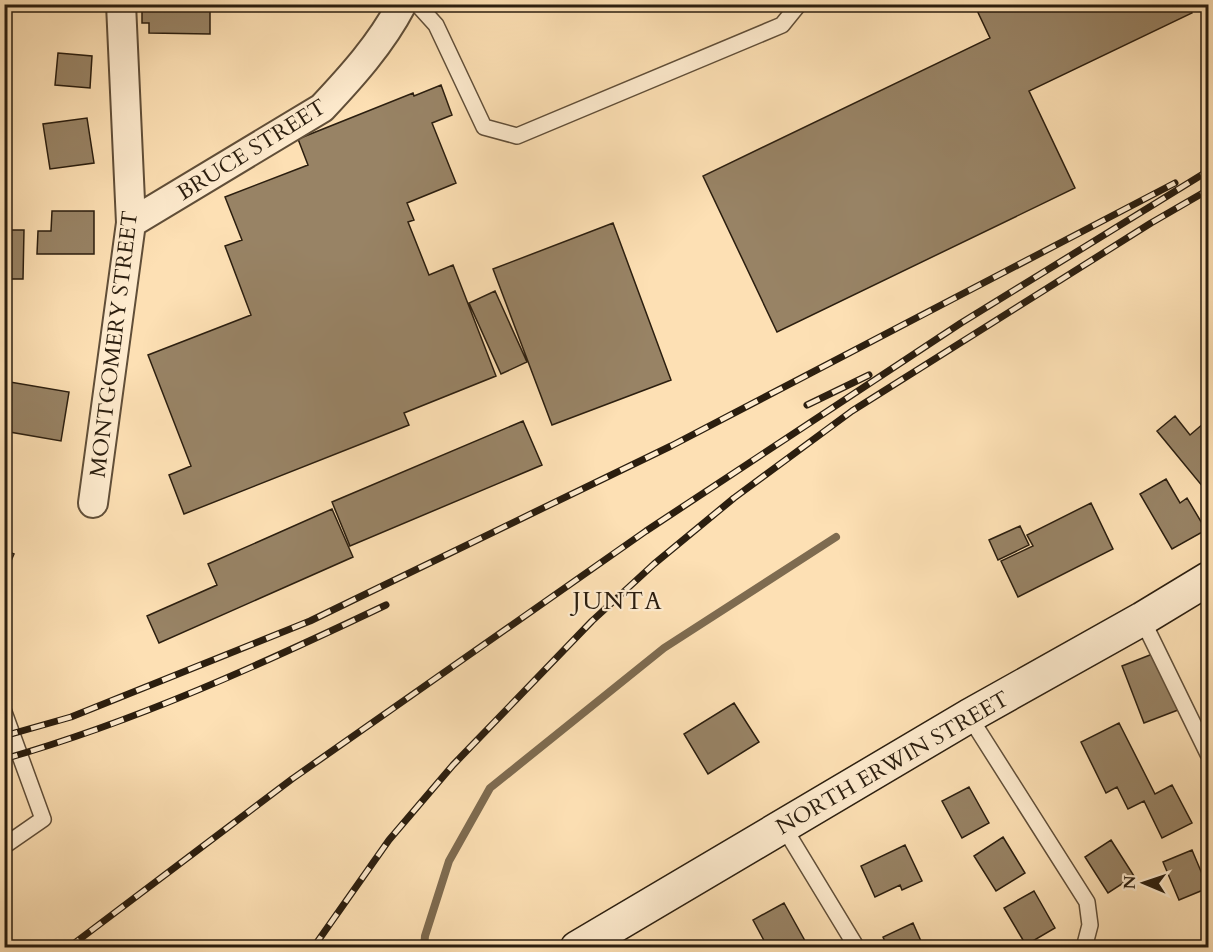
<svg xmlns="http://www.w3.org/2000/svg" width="1213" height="952" font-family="Cardo,serif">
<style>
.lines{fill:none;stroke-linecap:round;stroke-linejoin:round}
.stream{stroke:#7e6b50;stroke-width:8}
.building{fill:#988365;stroke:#2b1e0f;stroke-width:1.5}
.lane-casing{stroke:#604e38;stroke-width:18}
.street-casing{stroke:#604e38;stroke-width:32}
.secondary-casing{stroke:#2b1e0f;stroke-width:36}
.lane{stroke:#feebce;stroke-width:15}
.street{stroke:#feebce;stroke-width:28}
.secondary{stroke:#feebce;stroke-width:33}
.rail-casing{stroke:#2b1e0f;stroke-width:7}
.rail{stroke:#feebce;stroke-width:4.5;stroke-dasharray:14;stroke-linecap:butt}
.labels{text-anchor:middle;stroke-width:4.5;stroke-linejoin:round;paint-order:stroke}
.street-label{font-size:22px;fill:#2b1e0f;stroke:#feebce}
.neighbourhood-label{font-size:24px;letter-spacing:1.5px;fill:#2b1e0f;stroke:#feebce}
</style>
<rect width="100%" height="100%" fill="#fde0b4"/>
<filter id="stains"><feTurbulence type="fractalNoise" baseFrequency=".00333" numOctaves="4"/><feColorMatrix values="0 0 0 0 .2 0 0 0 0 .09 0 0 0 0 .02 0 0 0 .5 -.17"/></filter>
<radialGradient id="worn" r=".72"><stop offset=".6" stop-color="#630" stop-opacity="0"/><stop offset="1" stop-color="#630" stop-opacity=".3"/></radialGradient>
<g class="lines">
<path class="stream" d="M424 948 425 936 449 861 490 788 664 648 836 537"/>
</g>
<path class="building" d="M142 4H210V34L149 33V23H142Z
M974 4H1188L1192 13 1029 91 1075 188 777 332 703 176 990 38Z
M58 53 92 56 90 88 55 85Z
M441 85 452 115 432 123 456 183 407 203 414 220 408 222 429 275 453 265 496 376 404 413 409 425 184 514 169 475 191 466 148 355 251 315 225 246 242 240 225 197 308 165 298 139 413 93 414 96Z
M87 118 94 163 50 169 43 124Z
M52 211H94V254H37L38 231H51Z
M613 223 671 380 552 425 493 269Z
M4 230H24L23 279H4Z
M495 291 527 362 501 374 469 303Z
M4 381 69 392 61 441 4 431Z
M1175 416 1190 435 1204 423 1208 429V482L1203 487 1157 431Z
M523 421 542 465 350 546 332 502Z
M1166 479 1180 503 1187 498 1206 530 1172 549 1140 494Z
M1091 503 1113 549 1018 597 1001 561 1033 546 1027 535Z
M332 509 353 557 159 643 147 616 217 585 208 564Z
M1020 526 1029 545 998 560 989 540Z
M4 550 14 554 4 577Z
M1155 653 1178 710 1144 723 1122 666Z
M734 703 759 742 708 774 684 734Z
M1119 723 1155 794 1172 785 1192 823 1162 838 1144 801 1128 809 1117 787 1106 793 1081 742Z
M969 787 989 823 962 838 942 801Z
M1003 837 1025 873 996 891 974 856Z
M1111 840 1134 876 1108 893 1085 857Z
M905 845 922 881 902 890 900 885 875 897 861 866Z
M1192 850 1208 888 1179 900 1163 862Z
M1034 891 1055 928 1026 945 1004 908Z
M784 903 809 948H768L753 920Z
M913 923 924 948H888L883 937Z"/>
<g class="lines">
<g class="lane-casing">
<path id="lane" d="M417 4 436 25 484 127 517 136 782 25 799 4
M1142 619 1208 754
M4 712 43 819 4 846
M969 716 1087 902 1090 925 1084 948
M783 826 857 948"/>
</g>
<g class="street-casing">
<path id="street" d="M131 223 322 108C352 76 381 44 402 4
M93 503 131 223 121 4"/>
</g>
<g class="secondary-casing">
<path id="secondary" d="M577 948 969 716 1142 619 1208 579"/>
</g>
<use href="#lane" class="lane"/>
<use href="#street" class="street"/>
<use href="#secondary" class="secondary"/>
<g class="rail-casing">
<path id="rail" d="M807 405 869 375
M4 736 71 717 310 621 671 446 1175 183
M4 759C137 721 262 664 386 605
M68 948 292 779 646 531 961 323 1208 171
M313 948 389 840 453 765 592 621 654 564 734 498 852 411 1151 223 1208 190"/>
</g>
<use href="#rail" class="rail"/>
</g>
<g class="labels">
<g class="street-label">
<text transform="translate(251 149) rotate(-32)" y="8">BRUCE STREET</text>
<text transform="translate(113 344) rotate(-83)" y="8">MONTGOMERY STREET</text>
<text transform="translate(892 762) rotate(-30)" y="8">NORTH ERWIN STREET</text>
</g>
<g class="neighbourhood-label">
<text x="618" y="609">JUNTA</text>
</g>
</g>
<rect width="1213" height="952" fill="none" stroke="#fde0b4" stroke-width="24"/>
<rect x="6" y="6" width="1201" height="940" fill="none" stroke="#2b1e0f" stroke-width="3"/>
<rect x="12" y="12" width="1189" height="928" fill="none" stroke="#2b1e0f" stroke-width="1.5"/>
<g transform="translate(1144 883) rotate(272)" stroke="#feebce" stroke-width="4.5" paint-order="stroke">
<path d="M0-4.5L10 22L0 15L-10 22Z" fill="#2b1e0f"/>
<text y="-9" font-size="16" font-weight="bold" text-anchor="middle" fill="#2b1e0f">N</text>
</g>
<rect width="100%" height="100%" filter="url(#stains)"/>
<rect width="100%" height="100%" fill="url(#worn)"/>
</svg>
